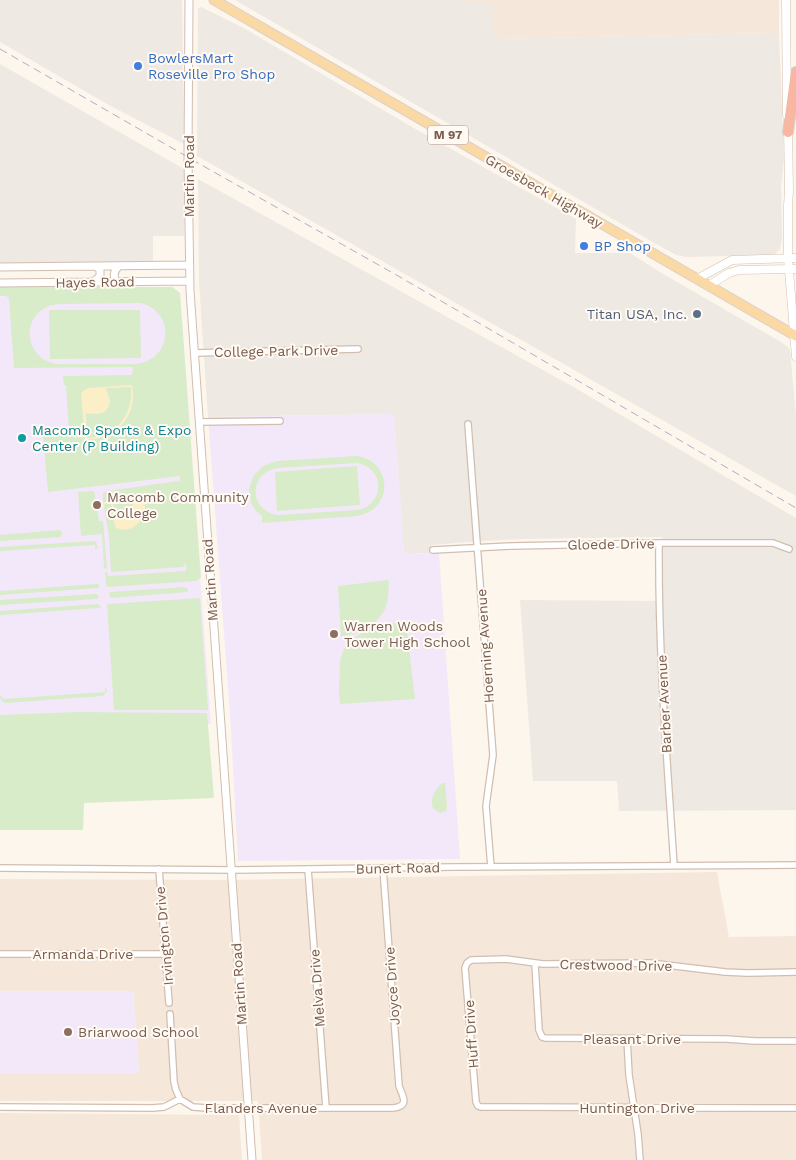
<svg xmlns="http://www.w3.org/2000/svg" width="796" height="1160" font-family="'Work Sans',sans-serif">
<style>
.residential{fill:#f5e8da}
.industrial{fill:#efe9e4}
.education{fill:#f3e8fa}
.green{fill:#d8ecc9;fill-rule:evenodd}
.sand{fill:#fcefc7;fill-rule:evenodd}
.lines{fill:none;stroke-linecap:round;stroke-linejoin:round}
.minor-casing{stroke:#d1beb0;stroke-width:8}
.tertiary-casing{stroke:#d1beb0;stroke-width:9}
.secondary-casing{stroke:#d6c0b0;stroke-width:9}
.primary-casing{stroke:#dad1cd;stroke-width:11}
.motorway-casing{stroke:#dad1cd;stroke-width:12}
.minor{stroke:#fff;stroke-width:5.5}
.tertiary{stroke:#fff;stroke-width:7}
.secondary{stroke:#fff;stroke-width:8}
.primary{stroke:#fbd9a5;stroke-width:9}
.motorway{stroke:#f7b7a3;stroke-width:10}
.rail{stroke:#b9a8c9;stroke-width:1;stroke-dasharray:8 5;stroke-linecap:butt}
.shop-dot{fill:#3f7fe0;stroke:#fffaf3;stroke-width:2}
.service-dot{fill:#5c6f8a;stroke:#fffaf3;stroke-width:2}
.culture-dot{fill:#0f9aa8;stroke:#fffaf3;stroke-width:2}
.education-dot{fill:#8d6e63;stroke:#fffaf3;stroke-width:2}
.labels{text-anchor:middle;stroke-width:4;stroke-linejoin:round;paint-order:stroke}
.shield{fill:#fffaf3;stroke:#a28b7f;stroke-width:1}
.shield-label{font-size:12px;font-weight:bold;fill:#7a5c4d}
.shop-label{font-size:14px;fill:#366cbe;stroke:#fffaf3;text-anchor:start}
.street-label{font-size:14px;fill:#7a5c4d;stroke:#fffaf3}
.service-label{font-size:14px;fill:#4e5e75;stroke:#fffaf3;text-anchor:end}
.culture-label{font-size:14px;fill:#0d838f;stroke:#fffaf3;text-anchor:start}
.education-label{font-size:14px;fill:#785e54;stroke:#fffaf3;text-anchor:start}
</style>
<rect width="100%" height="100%" fill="#fdf6ec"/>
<path class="residential" d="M465 0H779V33L494 39 465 4Z
M717 872 729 937 796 936V1160H262L258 1101H0V1073H139L133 991H0V879L221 880Z
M0 1113 239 1115 242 1160H0Z"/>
<path class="industrial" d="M0 0H182L184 144 107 104 0 42Z
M235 0H465V4H494V39L779 33 784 160 781 185 782 237 780 249 775 254 770 255 687 257 676 255 651 241Z
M201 7 244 28 412 127 576 219 575 253H630L660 272 781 342 788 347 790 350 796 416V496L197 156 198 8Z
M0 64 184 169V236H153V263L0 265Z
M198 179 570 385 796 518V810L619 811 617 781H533L520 600 662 601V537L522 539 482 541 431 545V553L404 554 394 414 208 417 199 282Z"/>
<path class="education" d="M172 287 179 292 211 724 0 719V289Z
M394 414 404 554 439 553 460 859 238 861 230 714 208 417Z
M0 991H133L139 1073H0Z"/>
<path class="green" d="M0 287H172L180 293 201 578 196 581 108 587 106 585 105 572H107L108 576 186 571V563L183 567 111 572 109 537 103 500V494L107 491 178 481 180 482V476L48 492 43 434 69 430 66 385H64L63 376 132 375 133 367 14 368 9 298 6 296H0ZM140 303C176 311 173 360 136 364H56C19 356 22 307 59 304Z
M49 310H140L141 358 50 359Z
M357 456C394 462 393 510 357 516L262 523V516L256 511 251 503 249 489 254 475 263 466 277 461ZM357 463C386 468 385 505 357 510L277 515C248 510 249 473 277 468Z
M357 466 360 505 277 511 275 472Z
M94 491 99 521H103L107 569 104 568 102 534 81 536 78 492Z
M60 530 62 532 61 537 0 541V535Z
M93 541 96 542 98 548 95 549V545L0 551V547Z
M389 580C388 590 389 602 384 611 376 625 357 635 341 636L338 586Z
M97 584H99V587L98 588 0 595V591Z
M184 587 187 588 188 590 187 592 111 598 109 595 110 592Z
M96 594 99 596 97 599 0 605V600Z
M200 598 208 710H114L107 604Z
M98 604 101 607 99 608 0 615V611Z
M406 622 415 699 340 704 339 693 340 661 343 651 349 641 368 629 379 625Z
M105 688H106L107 692 104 695 102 696 5 703 1 700 0 696H2L3 699 105 692Z
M77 712 207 713 214 798 84 803 83 830H0V715Z
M442 783H445L447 807 446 811 441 813C425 809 433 791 442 783Z"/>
<path class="sand" d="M132 385C138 417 116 439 85 440L81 395 82 392 88 388ZM131 387C133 415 116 437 87 438L86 413C98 414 107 417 110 401L106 388Z
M114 490 113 496 115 498 137 495C155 499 140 540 115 527L111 503 108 502 104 505 103 503 108 501V498L111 496 113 491ZM130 497 132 501 134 514 132 516 119 518H115L113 503 115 500Z"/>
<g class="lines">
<g class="minor-casing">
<path id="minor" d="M194 353 358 349
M199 422 280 421
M468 424 493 755 486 806 491 867
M659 543C658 651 667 758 674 866
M433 550 512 546 659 543H773L789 549
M0 868 232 870 453 867 796 865
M159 869 169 1003
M308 869 326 1108
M0 954H165
M535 964 539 1030 542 1037 545 1038 726 1039 755 1041H796
M796 972 747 973 725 972 650 963 543 964 506 959 471 960 467 963 465 968 476 1102 478 1106 481 1107 796 1108
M170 1014 174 1082 176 1090 180 1099
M627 1039 629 1075 638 1134 640 1160
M0 1107 153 1108 164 1107 180 1099 193 1107 207 1108H393C410 1106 403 1097 399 1086L383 868"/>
</g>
<g class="tertiary-casing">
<path id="tertiary" d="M189 0 188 157 190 291 252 1160
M0 267 189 265
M92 282 96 280 100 276V270L97 267
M116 282C113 276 114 270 119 266
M0 283 189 281"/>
</g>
<g class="secondary-casing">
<path id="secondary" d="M786 0 787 115
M788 127 789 192 788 205V258L796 357
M697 279 732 260 796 258
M708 286 729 273 739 270 796 269"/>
</g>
<g class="primary-casing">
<path id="primary" d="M214 0 796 336"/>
</g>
<g class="motorway-casing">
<path id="motorway" d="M788 132 796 72"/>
</g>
<use href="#minor" class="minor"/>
<use href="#tertiary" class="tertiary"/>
<use href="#secondary" class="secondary"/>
<use href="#primary" class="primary"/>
<use href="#motorway" class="motorway"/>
<path class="rail" d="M0 49 205 167 400 277 796 508"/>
</g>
<g class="shop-dot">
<circle cx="138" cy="66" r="5"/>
<circle cx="584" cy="246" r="5"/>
</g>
<circle class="service-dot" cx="697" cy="314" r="5"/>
<circle class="culture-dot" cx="22" cy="438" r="5"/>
<g class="education-dot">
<circle cx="97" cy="505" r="5"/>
<circle cx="334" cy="634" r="5"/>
<circle cx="68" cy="1032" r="5"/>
</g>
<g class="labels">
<rect class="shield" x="428" y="125.5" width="40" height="19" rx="4"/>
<g class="shield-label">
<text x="448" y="139">M 97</text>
</g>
<g class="shop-label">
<text x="148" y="63">BowlersMart<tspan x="148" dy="16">Roseville Pro Shop</tspan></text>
<text x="594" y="251">BP Shop</text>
</g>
<g class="street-label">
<text transform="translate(189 176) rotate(-90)" y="5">Martin Road</text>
<text transform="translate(544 191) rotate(30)" y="5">Groesbeck Highway</text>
<text transform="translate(95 282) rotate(-1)" y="5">Hayes Road</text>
<text transform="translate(276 351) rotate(-1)" y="5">College Park Drive</text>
<text transform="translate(611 544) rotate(-1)" y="5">Gloede Drive</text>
<text transform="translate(210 580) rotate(-94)" y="5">Martin Road</text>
<text transform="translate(485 646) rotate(-94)" y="5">Hoerning Avenue</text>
<text transform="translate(664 704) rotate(-93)" y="5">Barber Avenue</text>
<text transform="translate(398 868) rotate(-1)" y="5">Bunert Road</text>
<text transform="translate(164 936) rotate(-95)" y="5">Irvington Drive</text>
<text x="83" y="959">Armanda Drive</text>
<text transform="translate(616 965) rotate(1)" y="5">Crestwood Drive</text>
<text transform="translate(239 984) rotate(-94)" y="5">Martin Road</text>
<text transform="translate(392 986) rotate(-94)" y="5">Joyce Drive</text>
<text transform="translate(317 988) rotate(-94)" y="5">Melva Drive</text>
<text transform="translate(471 1034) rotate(-94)" y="5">Huff Drive</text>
<text x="632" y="1044">Pleasant Drive</text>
<text x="261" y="1113">Flanders Avenue</text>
<text x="637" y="1113">Huntington Drive</text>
</g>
<g class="service-label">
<text x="687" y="319">Titan USA, Inc.</text>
</g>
<g class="culture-label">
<text x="32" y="435">Macomb Sports &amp; Expo<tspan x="32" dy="16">Center (P Building)</tspan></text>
</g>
<g class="education-label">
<text x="107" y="502">Macomb Community<tspan x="107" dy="16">College</tspan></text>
<text x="344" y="631">Warren Woods<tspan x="344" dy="16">Tower High School</tspan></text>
<text x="78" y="1037">Briarwood School</text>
</g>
</g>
</svg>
